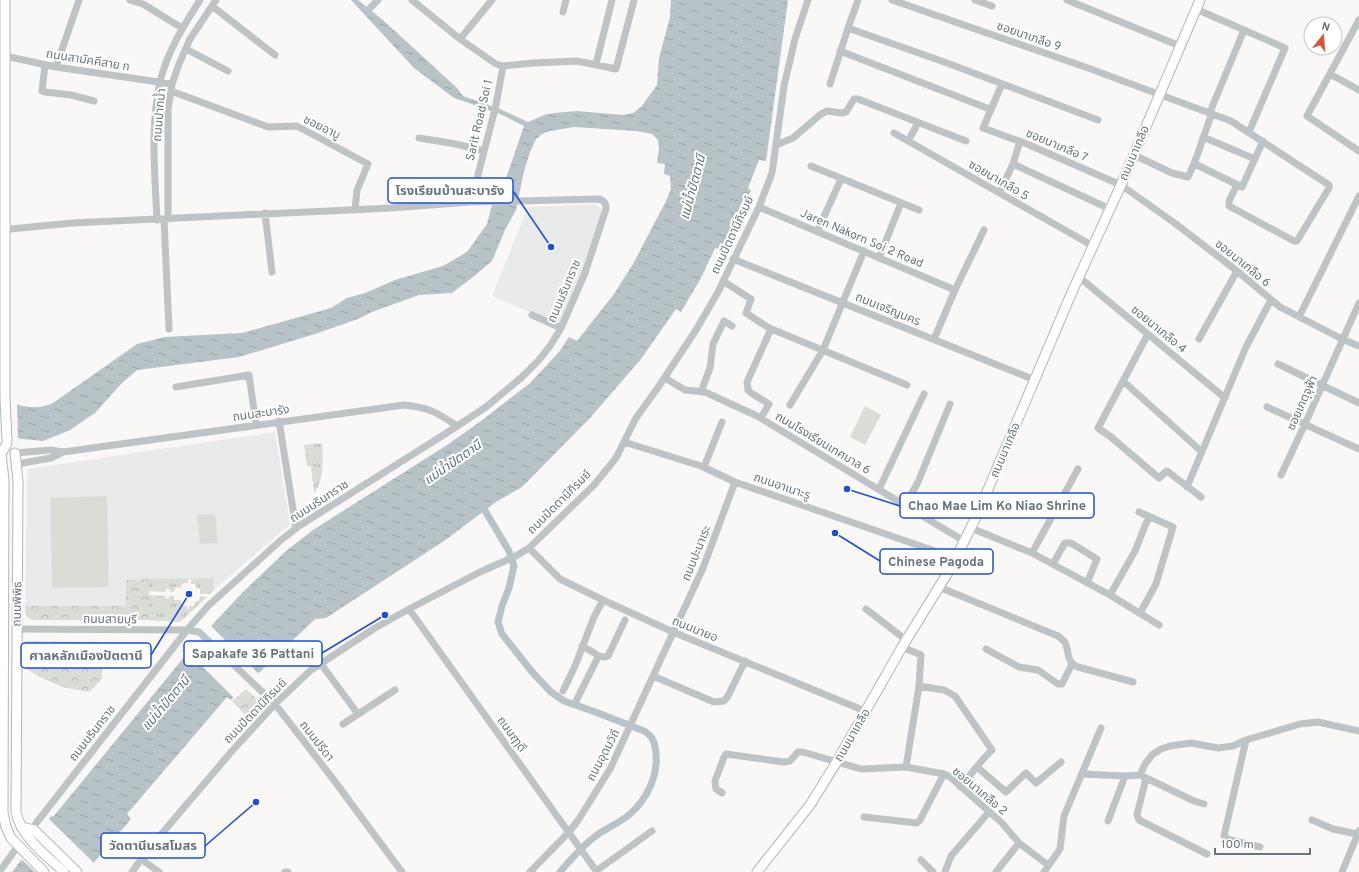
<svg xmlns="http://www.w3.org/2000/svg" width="1359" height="872" font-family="Overpass,'Noto Sans Thai',sans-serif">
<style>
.built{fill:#e9eaea}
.grass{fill:url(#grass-tufts)}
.forest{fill:url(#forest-crowns)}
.pitch{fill:#d9ddd6}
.water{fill:url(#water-ripples)}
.pier{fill:#f9f8f6}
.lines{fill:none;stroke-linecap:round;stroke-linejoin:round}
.canal{stroke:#b7c3c7;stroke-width:7}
.major-casing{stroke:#b2b8bb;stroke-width:11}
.minor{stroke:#bec3c6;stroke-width:7}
.major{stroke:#fff;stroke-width:9}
.labels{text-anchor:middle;stroke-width:4;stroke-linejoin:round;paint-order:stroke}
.street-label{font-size:12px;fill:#66767f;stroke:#fff}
.water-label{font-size:13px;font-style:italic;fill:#607479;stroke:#fff}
.leader{fill:none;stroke:#1d4ed8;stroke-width:1.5}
.callout-dot{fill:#1d4ed8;stroke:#fff;stroke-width:1.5}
.callout{fill:#fff;stroke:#1d4ed8;stroke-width:1.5}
.callout-label{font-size:13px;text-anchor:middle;font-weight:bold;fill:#66767f}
</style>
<defs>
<pattern id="grass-tufts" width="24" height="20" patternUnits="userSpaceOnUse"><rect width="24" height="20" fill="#d9ddd6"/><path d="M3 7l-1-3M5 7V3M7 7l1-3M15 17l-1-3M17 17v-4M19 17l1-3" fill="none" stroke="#b4b8b3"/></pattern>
<pattern id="forest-crowns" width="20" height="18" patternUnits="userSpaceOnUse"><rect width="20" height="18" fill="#d9ddd6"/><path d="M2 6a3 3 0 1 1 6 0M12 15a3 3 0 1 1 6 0" fill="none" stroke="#b4b8b3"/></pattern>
<pattern id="water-ripples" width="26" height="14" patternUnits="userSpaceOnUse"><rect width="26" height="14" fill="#b7c3c7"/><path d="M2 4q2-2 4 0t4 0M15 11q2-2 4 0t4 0" fill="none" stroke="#99a3a7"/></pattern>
</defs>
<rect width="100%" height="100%" fill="#f9f8f6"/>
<path class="built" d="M596 204 600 208 603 212 578 283 559 325 492 296 528 207Z
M275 432 290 524 214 590V578L127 580V606H25L27 481 28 469Z"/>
<path class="grass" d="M322 443C323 457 324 483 314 493L311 466H307L304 445Z
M214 578V590L210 594H200V589H197L195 584H191V579L188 580V583H183L181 588 175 587 174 592H171L169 589 167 588 165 592 149 591V579Z
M149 595 165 596 166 598 168 599 170 596H174V600H181L182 606H187V609H189V606H194L196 601H199L200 596 207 597 180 622 149 620Z"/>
<path class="forest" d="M149 579V620H32C25 616 25 613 25 606H126V580Z
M25 641 103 642 102 679 89 692 62 687 40 677 25 668Z
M246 689 261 703 259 710 250 720 232 701Z"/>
<path class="pitch" d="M865 406 881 415 865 445 850 437Z
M107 496 109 587 52 588 50 498Z
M215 514 218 543 200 544 197 515Z"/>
<path class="water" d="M351 0H358L384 21 457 88 463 96 500 109 528 122 544 115 554 113 577 111 623 115 633 113 641 107 657 85 659 58 670 17 671 0H788L766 161 759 160 748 188 751 191 747 197H744L723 250 715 248 701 278 681 312 676 309 641 359 591 417 522 487 496 502 444 541 326 618 315 619 231 700 227 697 127 814 131 819 86 872H12L51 821 49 819 51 816 53 817 199 639 243 592 286 551 313 530 447 445 481 421 530 383 559 352 569 337 577 341 614 294 633 264 667 199 671 189 670 176 664 174 665 164 657 163 659 149 658 140 652 134 637 131 574 127 550 131 542 134 536 139 530 152 524 171 516 210 505 230 492 261 473 277 452 293 419 295 372 312 358 319 315 334 239 357 137 370 122 383 95 413 70 430 43 441 22 439 0 433V399C19 405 34 412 53 403L137 344 165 337 242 333 331 308 347 298 365 293 395 280 443 266 467 252 487 224 495 193 503 187 524 126 498 113 454 98 414 68Z"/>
<path class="pier" d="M0 397 17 402 18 440 0 435Z
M210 625 260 675 235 699 187 651Z
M48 818 95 864 89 872H35L20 858 49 821Z"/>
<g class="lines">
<path class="canal" d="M481 504 509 551 514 566 509 588 502 606 498 622 502 634 533 673 551 692 564 701 598 713 644 731C653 736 655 743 656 754 658 776 647 799 630 814 621 822 607 828 597 835 583 845 571 859 560 872"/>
<g class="major-casing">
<path id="major" d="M5 0V398L7 440
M7 443 1 454 4 480 3 813 6 827 11 838 44 872
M15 453 18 481 16 812C21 837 46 855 64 872
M21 827 34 830 77 872
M757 872 810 805 836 763 902 647 952 566 978 513 1072 292 1121 185 1200 0"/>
</g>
<path class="minor" d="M130 0 143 4 182 28
M412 0 460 39 496 64 503 66 533 63 577 61 616 69 634 0
M892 0 1088 68 1231 121 1329 185V188L1297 241H1294L1229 206V201L1237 185
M975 0 992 6
M1067 0 1180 46
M212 6 275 55
M370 8 378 0
M1196 9 1285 48 1249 132
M563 12 566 0
M1359 20 1307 116 1359 151
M848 28 947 63 1098 120
M460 39 492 0
M186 49 228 71
M840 51 987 108
M0 55 56 67 172 84
M596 64 612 0
M45 65 42 91 45 92 71 95 94 101
M56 67 79 0
M1330 74 1359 90
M830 84 848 28 858 0
M1002 84 983 128 1027 144 1121 185 1176 224 1237 271 1280 307 1342 339 1359 346
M171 91 268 127 297 126 368 164 357 190 355 210
M1210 112 1244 30
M894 133 1093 246
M1203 137 1255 159
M419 138 456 144 484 151
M908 141 918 123
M776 145 793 138 821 114 827 111 842 113 846 112 854 99H858L966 141
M1134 155 1172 173 1188 177C1198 157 1204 134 1212 113
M1013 164 1110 209
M1195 164 1242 187 1263 141
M811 166 919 210
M999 193 1013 164 1020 141
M471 202 496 105 503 66
M759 207 955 290
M265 213 272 272
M164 219 169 329
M168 219V109L172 84 179 64 190 39 216 0
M157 220C155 174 150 128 160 82 167 52 184 25 200 0
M0 230 72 223 391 208 471 202 598 199C604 200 606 203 606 209L585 273 561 328 550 346 538 361 522 377 486 407 445 434 299 526 281 540 208 606 187 630 37 822 32 830
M817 232 841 179
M879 258 901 203
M733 259 1035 380
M1079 277 1225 398
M723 281 751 299 746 313 769 328 907 385
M532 315 561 328
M1299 317 1359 196
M1148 334 1098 428 1111 437 1159 478 1167 471 1201 497
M934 339 955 290 984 230
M1199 339 1237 271
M1278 364 1359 403
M665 378 685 390 705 392 757 416 964 541
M1123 381 1202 452
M176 387 249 375 256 424
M701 392 710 368 713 344 724 321 732 326
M790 405 823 350 864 251
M1267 407 1359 449
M761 418 769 404 751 393 748 390 747 382 771 329
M279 421 296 528
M624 442 701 466 735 482 932 550
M15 453 51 450 63 452 404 405C428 407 438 413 457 426
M17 464 51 458 63 452
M704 467 722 422
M1281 475 1305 424 1359 303
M1187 487 1246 347 1271 300
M879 489 924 394
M906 504 918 482 950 404
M1139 512 1173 527 1156 584 1140 613
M971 528 1032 553 1110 595 1159 625
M529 548 560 579 603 600 673 632 865 711
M935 551 956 559
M1032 553 1078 469
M1053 564 1063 546 1065 543H1071L1097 559 1087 583
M939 587 1058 636C1060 638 1063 640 1065 642 1070 653 1065 661 1078 667L1133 682
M1110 595 1135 551 1149 516
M409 609 597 872
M866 609 906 640
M16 629 187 630 199 632 275 704 330 775 402 872
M902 647 921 655 919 686 906 767
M986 649 1019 667 1038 670 1058 684H1062L1072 664
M598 656 605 657 608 656 625 620
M321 664 358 714
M653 676 714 702 724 701 728 696 745 661
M919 686 944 690 955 696 992 750C980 761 971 775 960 787
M563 691 575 666 594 617 603 600
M576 701 598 657 596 654 582 646
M343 724 395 690
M1246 740 1224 836 1226 838 1230 840 1260 847
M977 767 1006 792 1026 773 1036 783 1061 762
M1082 774 1125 776 1140 775 1194 801 1204 804
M1140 775 1145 764 1153 754 1161 749 1170 746 1191 743 1218 748 1233 746 1246 740 1300 724 1318 722 1359 731
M1146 778 1137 815 1139 820 1207 854
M722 793 716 789 715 781 724 757 726 754 784 762 790 761 798 752H803L861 769 906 767 944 774 950 777 1002 823 1019 843 1048 865
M864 817 917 823 920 820 944 774
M1312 820 1333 829 1357 834
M1108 821 1125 776
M141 859 159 872
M921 860 933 872
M0 871 18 846
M596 871 652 831
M132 872 147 851 232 751 275 704 311 670 375 628 409 609 478 573 516 556 529 548 594 485 616 458 636 418 659 386 696 330 718 292 759 207 772 173 784 86 795 39 808 0
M285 872H288
M530 872 569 832 579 819 610 769 703 568 735 482
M945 872 951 856 989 812
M996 872 1019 843
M1044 872 1060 849 1064 816 1101 728
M1342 872 1359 831"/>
<use href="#major" class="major"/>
</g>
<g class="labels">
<g class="street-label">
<text transform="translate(1029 36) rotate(19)" y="4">ซอยนาเกลือ 9</text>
<text transform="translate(88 60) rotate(9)" y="4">ถนนสามัคคีสาย ก</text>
<text transform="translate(159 115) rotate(-85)" y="4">ถนนปากน้ำ</text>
<text transform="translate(479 120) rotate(-77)" y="4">Sarit Road Soi 1</text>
<text transform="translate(322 127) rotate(26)" y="4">ซอยอาบู</text>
<text transform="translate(1057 145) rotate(23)" y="4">ซอยนาเกลือ 7</text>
<text transform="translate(1134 153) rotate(-67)" y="4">ถนนนาเกลือ</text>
<text transform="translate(999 180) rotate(30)" y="4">ซอยนาเกลือ 5</text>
<text transform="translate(732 235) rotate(-65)" y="4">ถนนปัตตานีภิรมย์</text>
<text transform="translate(862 238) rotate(23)" y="4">Jaren Nakorn Soi 2 Road</text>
<text transform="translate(1243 263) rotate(39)" y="4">ซอยนาเกลือ 6</text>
<text transform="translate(564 291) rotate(-67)" y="4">ถนนนรินทราช</text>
<text transform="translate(888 309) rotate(22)" y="4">ถนนเจริญนคร</text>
<text transform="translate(1159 329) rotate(39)" y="4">ซอยนาเกลือ 4</text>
<text transform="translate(1302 403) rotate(-66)" y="4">ซอยเกตุจุฟ้า</text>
<text transform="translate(261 413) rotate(-8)" y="4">ถนนสะบารัง</text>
<text transform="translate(823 443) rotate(31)" y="4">ถนนโรงเรียนเทศบาล 6</text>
<text transform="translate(1005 450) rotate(-67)" y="4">ถนนนาเกลือ</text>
<text transform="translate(782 486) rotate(19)" y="4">ถนนอาเนาะรู</text>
<text transform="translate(319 501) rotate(-33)" y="4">ถนนนรินทราช</text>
<text transform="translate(559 502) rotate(-45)" y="4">ถนนปัตตานีภิรมย์</text>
<text transform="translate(696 553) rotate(-68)" y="4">ถนนปะนาเระ</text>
<text transform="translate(17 604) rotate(-89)" y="4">ถนนพิพิธ</text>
<text transform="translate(110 619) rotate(1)" y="4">ถนนสายบุรี</text>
<text transform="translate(695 629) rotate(22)" y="4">ถนนมายอ</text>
<text transform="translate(255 711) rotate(-46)" y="4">ถนนปัตตานีภิรมย์</text>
<text transform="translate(92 733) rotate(-52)" y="4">ถนนนรินทราช</text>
<text transform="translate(512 734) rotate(54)" y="4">ถนนฤๅดี</text>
<text transform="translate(852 735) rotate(-60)" y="4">ถนนนาเกลือ</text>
<text transform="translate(317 741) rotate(52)" y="4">ถนนปรีดา</text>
<text transform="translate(603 755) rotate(-62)" y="4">ถนนอุดมวิถี</text>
<text transform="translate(980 791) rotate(40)" y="4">ซอยนาเกลือ 2</text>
</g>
<g class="water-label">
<text transform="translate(692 187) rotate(-75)" y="5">แม่น้ำปัตตานี</text>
<text transform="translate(452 462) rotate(-35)" y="5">แม่น้ำปัตตานี</text>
<text transform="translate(165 703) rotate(-50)" y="5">แม่น้ำปัตตานี</text>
</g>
</g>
<path class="leader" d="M551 247L513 191M847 489L900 506M835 533L880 561M385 615L322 653M189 594L151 655M256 802L205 846"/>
<g class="callout-dot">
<circle cx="551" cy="247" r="4"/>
<circle cx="847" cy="489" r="4"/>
<circle cx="835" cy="533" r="4"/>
<circle cx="385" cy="615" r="4"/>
<circle cx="189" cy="594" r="4"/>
<circle cx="256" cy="802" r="4"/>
</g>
<g class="callout">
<rect x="388" y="178" width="125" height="25" rx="4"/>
<rect x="900" y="493" width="194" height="25" rx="4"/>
<rect x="880" y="549" width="113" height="25" rx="4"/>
<rect x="184" y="641" width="138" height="25" rx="4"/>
<rect x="21" y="643" width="130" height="25" rx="4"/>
<rect x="101" y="833" width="104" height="25" rx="4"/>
</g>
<g class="callout-label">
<text x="450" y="195">โรงเรียนบ้านสะบารัง</text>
<text x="997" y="510">Chao Mae Lim Ko Niao Shrine</text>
<text x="936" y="566">Chinese Pagoda</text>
<text x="253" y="658">Sapakafe 36 Pattani</text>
<text x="86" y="660">ศาลหลักเมืองปัตตานี</text>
<text x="153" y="850">วัดตานีนรสโมสร</text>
</g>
<g transform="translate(1323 36) rotate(17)"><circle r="19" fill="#ffffff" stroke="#c2c8cc"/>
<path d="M0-3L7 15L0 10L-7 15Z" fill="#d85337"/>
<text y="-6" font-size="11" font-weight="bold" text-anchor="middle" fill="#66767f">N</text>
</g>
<path d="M1215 848v6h95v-6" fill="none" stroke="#66767f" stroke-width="2"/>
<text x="1221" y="848" font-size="12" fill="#66767f" stroke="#ffffff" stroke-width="3" paint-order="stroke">100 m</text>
</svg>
